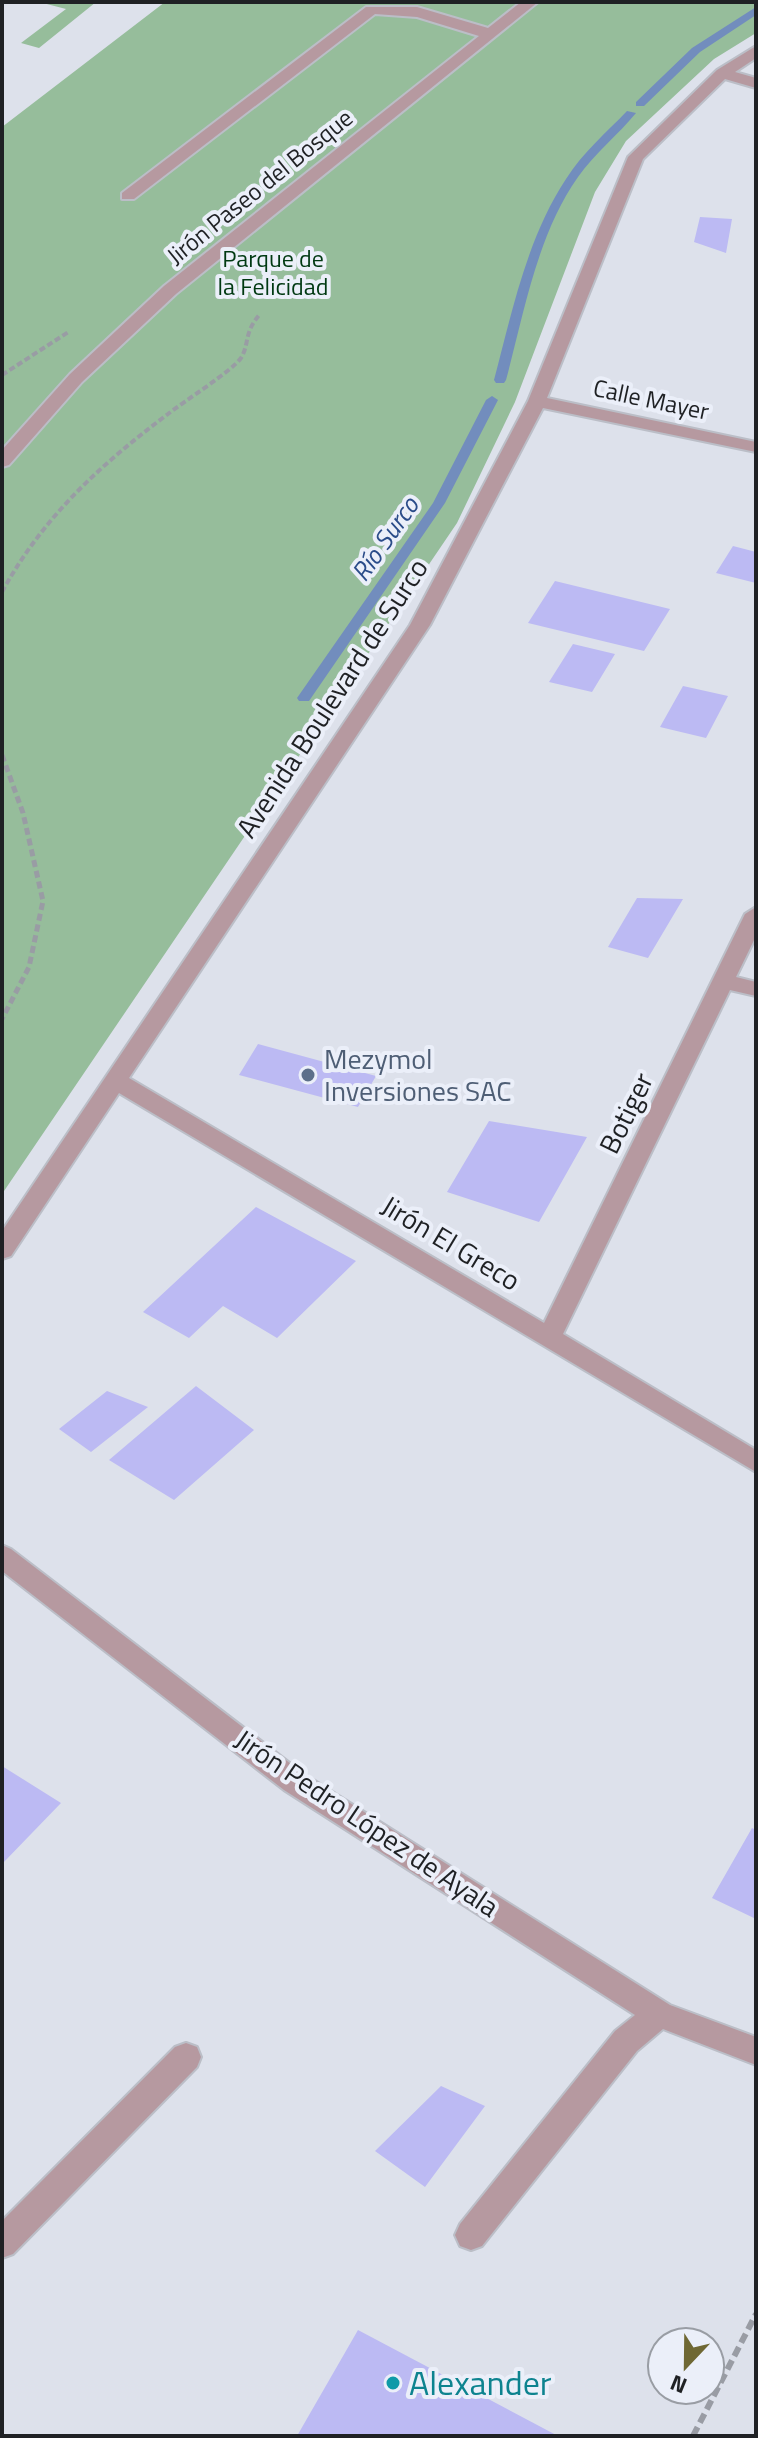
<svg xmlns="http://www.w3.org/2000/svg" width="758" height="2438" font-family="'Titillium Web',sans-serif">
<style>
.green{fill:#96bd9b}
.lines{fill:none;stroke-linecap:round;stroke-linejoin:round}
.stream{fill:#728dbd;fill-rule:evenodd}
.building{fill:#bcbaf3}
.minor-casing{stroke:#bbbec7;stroke-width:4}
.path-far2{stroke:#999ca4;stroke-width:4;stroke-dasharray:6 3;stroke-linecap:butt}
.path-far1{stroke:#999ca4;stroke-width:5;stroke-dasharray:7 4;stroke-linecap:butt}
.path{stroke:#999ca4;stroke-width:6;stroke-dasharray:10 5;stroke-linecap:butt}
.minor{fill:#b699a0;fill-rule:evenodd}
.service-dot{fill:#5c6f8a;stroke:#ebeff9;stroke-width:3}
.culture-dot{fill:#0f9aa8;stroke:#ebeff9;stroke-width:3}
.labels{text-anchor:middle;stroke-width:8;stroke-linejoin:round;paint-order:stroke}
.far-street-label{font-size:24px;fill:#1f2124;stroke:#ebeff9}
.far-park-label{font-size:24px;fill:#003912;stroke:#ebeff9}
.far-water-label{font-size:26px;font-style:italic;fill:#2a4c89;stroke:#ebeff9}
.street-label{font-size:28px;fill:#1f2124;stroke:#ebeff9}
.service-label{font-size:28px;fill:#4e5e75;stroke:#ebeff9;text-anchor:start}
.near-culture-label{font-size:34px;fill:#0d838f;stroke:#ebeff9;text-anchor:start}
</style>
<rect width="100%" height="100%" fill="#dde1eb"/>
<path class="green" d="M39 2H96L39 48 21 43 66 9Z
M165 2H756V33L714 59 626 141 595 192 515 402 457 523 2 1194V127Z"/>
<g class="lines">
<path class="stream" d="M756 7V15L700 52 644 106H636V102L692 48Z
M627 111 636 113C618 135 595 153 578 177 537 235 524 313 506 380L504 383H496L494 380C512 312 527 238 566 179 583 152 606 133 627 111Z
M492 396 498 400 445 503 309 701H299L297 698 433 503 486 400Z"/>
</g>
<path class="building" d="M700 217 732 219 726 253 694 242Z
M733 546 756 552V583L716 573Z
M555 581 670 609 644 651 528 623Z
M573 644 615 654 592 692 549 682Z
M683 686 728 696 706 738 660 727Z
M637 898 683 899 648 958 608 947Z
M258 1044 376 1076 358 1107 239 1075Z
M489 1121 587 1137 539 1222 447 1192Z
M256 1207 356 1261 277 1338 223 1306 189 1338 143 1312Z
M196 1386 254 1430 174 1500 109 1460Z
M107 1391 148 1407 91 1452 59 1429Z
M2 1766 61 1803 2 1864Z
M752 1828 756 1830V1919L712 1898Z
M441 2086 485 2106 425 2187 375 2151Z
M358 2330 558 2436H297Z"/>
<g class="lines">
<g class="minor-casing">
<path id="minor" d="M521 2H538L176 294 82 382 9 465 2 467V450L70 374 164 286 479 36 417 17 375 14 134 199H122V193L366 7H417L488 28Z
M756 46V58L735 72 756 78V88L725 79 643 159 547 398 756 442V452L543 408 430 625 129 1078 544 1323 745 914 756 907V936L736 977 756 982V996L730 990 563 1334 756 1450V1472L119 1093 11 1256 2 1259V1231L410 625 528 401 628 157 717 70Z
M2 1545 11 1549 304 1774 670 2005 756 2037V2065L663 2029 637 2051 482 2246 471 2250 460 2246 455 2235 460 2224 615 2031 635 2015 284 1790 2 1571Z
M186 2043 197 2047 201 2057 197 2067 13 2254 2 2258V2221L175 2047Z"/>
</g>
<path class="path-far2" d="M2 375 70 331
M2 592C43 517 100 465 168 414 183 402 232 371 241 358 250 343 243 334 260 314"/>
<path class="path-far1" d="M2 755 23 813 43 901 29 967 2 1019"/>
<path class="path" d="M693 2436 756 2314"/>
<use href="#minor" class="minor"/>
</g>
<circle class="service-dot" cx="308" cy="1075" r="8"/>
<circle class="culture-dot" cx="393" cy="2383" r="8"/>
<g class="labels">
<g class="far-street-label">
<text transform="translate(260 187) rotate(-39)" y="8">Jirón Paseo del Bosque</text>
<text transform="translate(651 400) rotate(12)" y="8">Calle Mayer</text>
</g>
<g class="far-park-label">
<text x="273" y="267">Parque de<tspan x="273" dy="28">la Felicidad</tspan></text>
</g>
<g class="far-water-label">
<text transform="translate(385 539) rotate(-55)" y="9">Río Surco</text>
</g>
<g class="street-label">
<text transform="translate(332 698) rotate(-57)" y="10">Avenida Boulevard de Surco</text>
<text transform="translate(626 1113) rotate(-64)" y="10">Botiger</text>
<text transform="translate(451 1243) rotate(31)" y="10">Jirón El Greco</text>
<text transform="translate(367 1823) rotate(34)" y="10">Jirón Pedro López de Ayala</text>
</g>
<g class="service-label">
<text x="324" y="1069">Mezymol<tspan x="324" dy="32">Inversiones SAC</tspan></text>
</g>
<g class="near-culture-label">
<text x="409" y="2395">Alexander</text>
</g>
</g>
<rect width="758" height="2438" fill="none" stroke="#1f2124" stroke-width="8"/>
<g transform="translate(686 2366) rotate(202)"><circle r="38" fill="#ebeff9" stroke="#999da4" stroke-width="2"/>
<path d="M0-6L14 30L0 20L-14 30Z" fill="#6f6834"/>
<text y="-12" font-size="22" font-weight="bold" text-anchor="middle" fill="#1f2124">N</text>
</g>
</svg>
